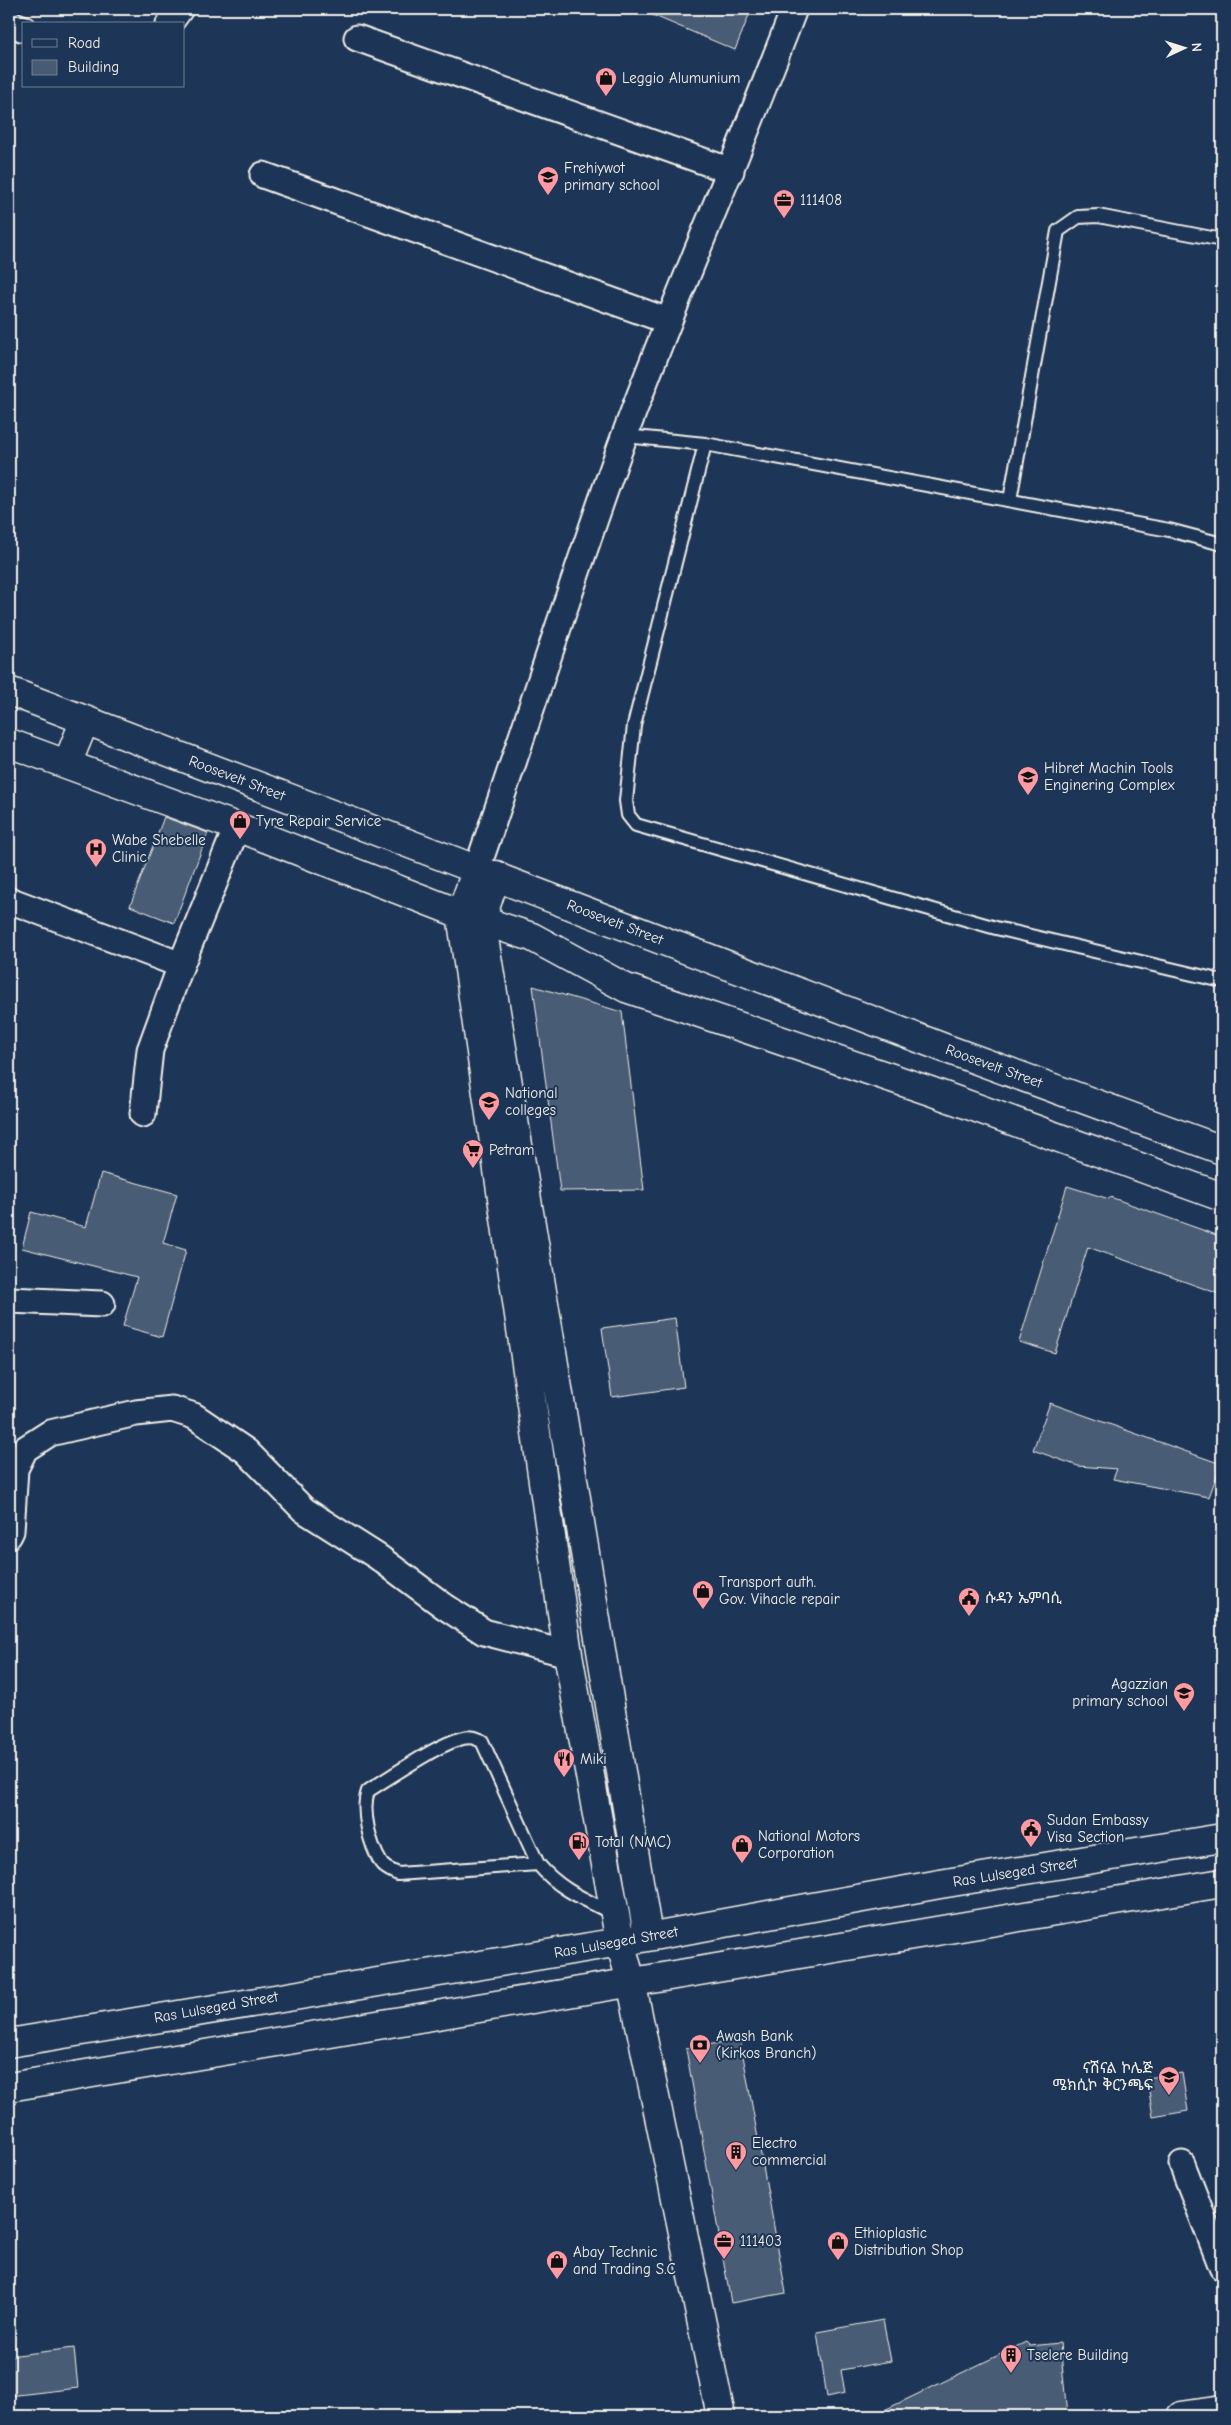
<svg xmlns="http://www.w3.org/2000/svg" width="1231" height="2425" font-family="'Comic Neue','Noto Sans Ethiopic',sans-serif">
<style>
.building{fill:#485b74;stroke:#f4f1e8}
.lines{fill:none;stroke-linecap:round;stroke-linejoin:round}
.service-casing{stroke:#f4f1e8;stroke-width:16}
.minor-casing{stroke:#f4f1e8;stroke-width:29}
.tertiary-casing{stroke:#f4f1e8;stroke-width:31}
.primary-casing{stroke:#f4f1e8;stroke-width:31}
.service{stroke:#1d3557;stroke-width:12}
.minor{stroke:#1d3557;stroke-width:25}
.tertiary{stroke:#1d3557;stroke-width:28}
.primary{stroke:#1d3557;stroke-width:28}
.labels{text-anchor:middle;stroke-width:4;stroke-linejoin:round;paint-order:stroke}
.poi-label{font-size:15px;fill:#f4f1e8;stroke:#1d3557;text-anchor:start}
.street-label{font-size:15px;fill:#f4f1e8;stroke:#1d3557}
</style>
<rect width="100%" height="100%" fill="#1d3557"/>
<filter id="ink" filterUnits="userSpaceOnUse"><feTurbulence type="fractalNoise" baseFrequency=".02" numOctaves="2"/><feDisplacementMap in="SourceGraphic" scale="10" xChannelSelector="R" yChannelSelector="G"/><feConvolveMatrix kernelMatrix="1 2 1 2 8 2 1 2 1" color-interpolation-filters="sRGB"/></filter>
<g filter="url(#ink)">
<path class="building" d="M638 9H732L749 15 735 50Z
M164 817 208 833 174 923 130 906Z
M533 986 622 1012 644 1190 560 1191Z
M101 1173 177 1194 163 1243 186 1250 162 1337 123 1326 137 1277 22 1248 31 1212 86 1227Z
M1067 1186 1109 1199 1110 1197 1222 1237V1295L1088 1247 1055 1353 1019 1342Z
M675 1318 684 1387 612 1397 602 1328Z
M1050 1403 1221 1464 1209 1497 1113 1479 1117 1469 1078 1466 1033 1450Z
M740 2039 786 2293 731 2303 686 2049Z
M1182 2073 1188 2111 1153 2117 1147 2078Z
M883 2320 891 2361 841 2370 845 2393 827 2397 817 2332Z
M1026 2342 1030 2346 1060 2343 1067 2415 872 2416Z
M74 2348 78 2388 9 2396V2356Z"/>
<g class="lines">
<g class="service-casing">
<path id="service" d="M625 436 705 444 1169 530 1222 544
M705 444 634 725 626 801 628 815 636 825 996 928 1222 981
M1010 500 1058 231 1078 217 1098 216 1222 240
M538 1864 398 1874C392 1871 385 1869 381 1863 370 1845 361 1811 368 1791 392 1776 438 1744 463 1738 471 1736 475 1738 482 1741L538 1864C560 1890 584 1899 614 1914"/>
</g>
<g class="minor-casing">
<path id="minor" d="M9 23 24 29
M169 24 180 9
M357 38 731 171
M263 175 668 321
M477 869C527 725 572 580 624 437 677 293 740 152 794 9
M9 900 181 965
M143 1114 150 1050 181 965 237 827
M9 1300 102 1304
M9 1535 11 1531 15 1469 25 1449 50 1433 136 1413 172 1409 194 1416 246 1451 304 1510 378 1557 444 1606 484 1632 568 1654
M1182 2164 1222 2267"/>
</g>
<g class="tertiary-casing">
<path id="tertiary" d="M477 869 461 914 568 1654 620 1942 631 1981 721 2416
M496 875 481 920 648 1936
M9 2043 620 1942 940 1884 1222 1838
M9 2087 1222 1883"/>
</g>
<g class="primary-casing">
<path id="primary" d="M9 691 947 1049 1222 1150
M9 743 237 827 461 914 532 937 626 988 930 1091 1222 1197
M67 764 85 720
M1181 2416 1222 2410"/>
</g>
<use href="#service" class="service"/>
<use href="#minor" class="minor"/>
<use href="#tertiary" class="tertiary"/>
<use href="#primary" class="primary"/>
</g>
</g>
<defs>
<g id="shop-pin" transform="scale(1.125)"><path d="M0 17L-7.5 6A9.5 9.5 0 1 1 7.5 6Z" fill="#ff9aa2" stroke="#1d3557"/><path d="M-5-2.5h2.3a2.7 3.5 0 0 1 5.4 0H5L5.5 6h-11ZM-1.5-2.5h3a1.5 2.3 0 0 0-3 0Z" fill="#111"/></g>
<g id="school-pin" transform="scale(1.125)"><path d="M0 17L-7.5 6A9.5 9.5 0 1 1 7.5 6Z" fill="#ff9aa2" stroke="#1d3557"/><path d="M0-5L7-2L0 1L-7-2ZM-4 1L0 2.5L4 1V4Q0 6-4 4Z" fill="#111"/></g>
<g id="office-pin" transform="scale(1.125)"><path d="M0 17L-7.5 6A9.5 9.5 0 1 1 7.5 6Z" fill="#ff9aa2" stroke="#1d3557"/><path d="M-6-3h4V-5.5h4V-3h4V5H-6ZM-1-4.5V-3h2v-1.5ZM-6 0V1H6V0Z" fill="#111"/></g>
<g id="university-pin" transform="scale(1.125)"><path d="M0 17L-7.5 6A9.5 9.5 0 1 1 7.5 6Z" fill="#ff9aa2" stroke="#1d3557"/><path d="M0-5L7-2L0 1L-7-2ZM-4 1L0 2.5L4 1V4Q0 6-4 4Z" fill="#111"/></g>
<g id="hospital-pin" transform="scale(1.125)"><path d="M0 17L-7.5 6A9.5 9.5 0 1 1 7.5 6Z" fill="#ff9aa2" stroke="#1d3557"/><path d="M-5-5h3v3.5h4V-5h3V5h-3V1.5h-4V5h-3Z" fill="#111"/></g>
<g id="supermarket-pin" transform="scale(1.125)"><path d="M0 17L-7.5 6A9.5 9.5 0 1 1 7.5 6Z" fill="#ff9aa2" stroke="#1d3557"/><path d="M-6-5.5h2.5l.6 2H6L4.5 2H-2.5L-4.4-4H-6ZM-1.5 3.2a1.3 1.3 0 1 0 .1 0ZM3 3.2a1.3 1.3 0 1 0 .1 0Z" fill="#111"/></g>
<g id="civic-pin" transform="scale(1.125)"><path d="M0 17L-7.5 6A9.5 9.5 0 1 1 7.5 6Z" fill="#ff9aa2" stroke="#1d3557"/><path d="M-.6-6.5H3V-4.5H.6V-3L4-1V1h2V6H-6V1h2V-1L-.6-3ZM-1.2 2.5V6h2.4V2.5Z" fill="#111"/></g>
<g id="restaurant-pin" transform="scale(1.125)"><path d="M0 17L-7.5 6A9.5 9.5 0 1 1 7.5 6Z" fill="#ff9aa2" stroke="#1d3557"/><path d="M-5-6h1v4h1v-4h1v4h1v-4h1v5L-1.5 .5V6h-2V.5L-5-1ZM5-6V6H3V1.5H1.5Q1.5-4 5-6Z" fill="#111"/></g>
<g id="fuel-pin" transform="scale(1.125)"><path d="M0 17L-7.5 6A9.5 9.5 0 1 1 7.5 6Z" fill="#ff9aa2" stroke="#1d3557"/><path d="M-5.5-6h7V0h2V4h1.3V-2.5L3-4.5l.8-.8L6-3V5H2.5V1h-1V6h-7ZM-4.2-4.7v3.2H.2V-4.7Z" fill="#111"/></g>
<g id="bank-pin" transform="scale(1.125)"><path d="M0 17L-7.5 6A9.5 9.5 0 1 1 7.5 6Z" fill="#ff9aa2" stroke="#1d3557"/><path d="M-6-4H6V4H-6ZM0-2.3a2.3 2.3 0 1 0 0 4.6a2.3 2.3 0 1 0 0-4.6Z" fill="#111"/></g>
<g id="building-pin" transform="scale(1.125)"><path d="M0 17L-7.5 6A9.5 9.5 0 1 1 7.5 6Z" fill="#ff9aa2" stroke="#1d3557"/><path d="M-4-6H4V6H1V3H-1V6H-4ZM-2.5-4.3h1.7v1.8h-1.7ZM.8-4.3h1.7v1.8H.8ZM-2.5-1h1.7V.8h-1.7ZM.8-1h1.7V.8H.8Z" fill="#111"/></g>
</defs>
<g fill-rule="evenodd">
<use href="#shop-pin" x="606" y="78"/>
<use href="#school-pin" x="548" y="177"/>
<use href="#office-pin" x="784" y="200"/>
<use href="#university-pin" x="1028" y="777"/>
<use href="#shop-pin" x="240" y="821"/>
<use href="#hospital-pin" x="96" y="849"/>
<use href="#school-pin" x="489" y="1102"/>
<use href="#supermarket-pin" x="473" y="1150"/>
<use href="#shop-pin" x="703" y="1591"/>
<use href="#civic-pin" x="969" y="1598"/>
<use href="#school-pin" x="1184" y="1693"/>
<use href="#restaurant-pin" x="564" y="1759"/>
<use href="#civic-pin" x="1031" y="1829"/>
<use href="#fuel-pin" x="579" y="1842"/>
<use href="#shop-pin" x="742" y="1845"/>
<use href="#bank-pin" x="700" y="2045"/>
<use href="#university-pin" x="1169" y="2077"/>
<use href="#building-pin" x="736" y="2152"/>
<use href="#office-pin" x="724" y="2241"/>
<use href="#shop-pin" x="838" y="2242"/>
<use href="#shop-pin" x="557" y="2261"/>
<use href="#building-pin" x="1011" y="2355"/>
</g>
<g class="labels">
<g class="poi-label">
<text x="622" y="83">Leggio Alumunium</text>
<text x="564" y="173">Frehiywot<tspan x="564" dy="17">primary school</tspan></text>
<text x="800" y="205">111408</text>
<text x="1044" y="773">Hibret Machin Tools<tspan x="1044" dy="17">Enginering Complex</tspan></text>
<text x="256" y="826">Tyre Repair Service</text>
<text x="112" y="845">Wabe Shebelle<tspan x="112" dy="17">Clinic</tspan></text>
<text x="505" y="1098">National<tspan x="505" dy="17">colleges</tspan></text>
<text x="489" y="1155">Petram</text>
<text x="719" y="1587">Transport auth.<tspan x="719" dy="17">Gov. Vihacle repair</tspan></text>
<text x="985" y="1603">ሱዳን ኤምባሲ</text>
<text x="1168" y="1689" text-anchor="end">Agazzian<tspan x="1168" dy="17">primary school</tspan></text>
<text x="580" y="1764">Miki</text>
<text x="1047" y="1825">Sudan Embassy<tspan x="1047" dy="17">Visa Section</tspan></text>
<text x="758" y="1841">National Motors<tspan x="758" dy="17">Corporation</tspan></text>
<text x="595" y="1847">Total (NMC)</text>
<text x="716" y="2041">Awash Bank<tspan x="716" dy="17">(Kirkos Branch)</tspan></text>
<text x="1153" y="2073" text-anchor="end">ናሽናል ኮሌጅ<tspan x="1153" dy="17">ሜክሲኮ ቅርንጫፍ</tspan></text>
<text x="752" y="2148">Electro<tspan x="752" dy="17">commercial</tspan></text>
<text x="854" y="2238">Ethioplastic<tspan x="854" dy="17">Distribution Shop</tspan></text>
<text x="740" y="2246">111403</text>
<text x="573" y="2257">Abay Technic<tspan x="573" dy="17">and Trading S.C</tspan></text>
<text x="1027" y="2360">Tselere Building</text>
</g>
<g class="street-label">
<text transform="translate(237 778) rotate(21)" y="5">Roosevelt Street</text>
<text transform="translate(615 922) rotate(21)" y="5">Roosevelt Street</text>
<text transform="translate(994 1066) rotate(20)" y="5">Roosevelt Street</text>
<text transform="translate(1015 1872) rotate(-9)" y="5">Ras Lulseged Street</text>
<text transform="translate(616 1942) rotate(-10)" y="5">Ras Lulseged Street</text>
<text transform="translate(216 2007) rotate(-10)" y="5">Ras Lulseged Street</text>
</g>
</g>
<rect width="1231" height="2425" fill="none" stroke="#1d3557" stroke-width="30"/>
<rect x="15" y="15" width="1201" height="2395" fill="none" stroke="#f4f1e8" stroke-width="2" filter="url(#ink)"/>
<rect x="22" y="22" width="162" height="65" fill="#1d3557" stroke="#738091"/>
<rect x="32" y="39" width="25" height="8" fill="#1d3557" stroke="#738091"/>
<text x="68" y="48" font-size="15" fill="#f4f1e8">Road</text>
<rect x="32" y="60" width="25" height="15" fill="#485b74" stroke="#738091"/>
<text x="68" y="72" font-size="15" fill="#f4f1e8">Building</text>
<g transform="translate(1184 48) rotate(86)" stroke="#1d3557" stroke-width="4" paint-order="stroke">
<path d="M0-4L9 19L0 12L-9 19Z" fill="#f4f1e8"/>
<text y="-8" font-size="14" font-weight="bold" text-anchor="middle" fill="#f4f1e8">N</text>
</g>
</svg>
